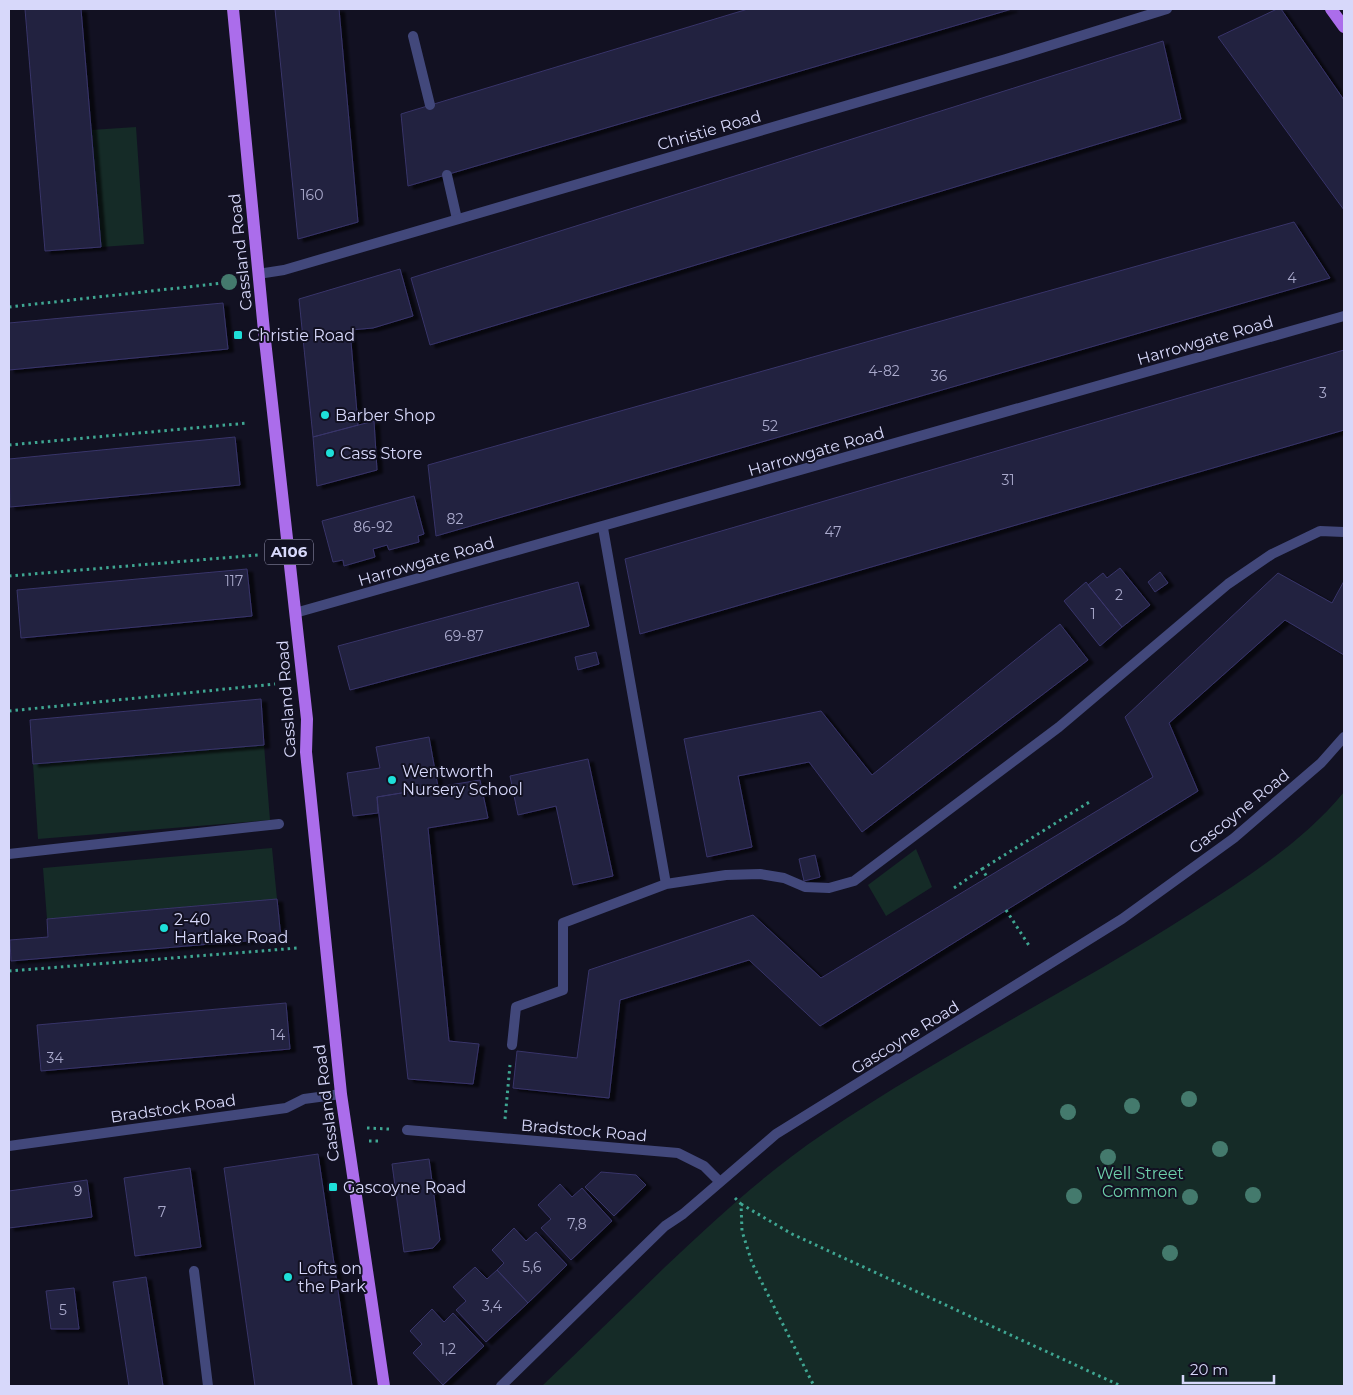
<svg xmlns="http://www.w3.org/2000/svg" width="1353" height="1395" font-family="Montserrat,sans-serif">
<style>
.green{fill:#152b27}
.building{fill:#222040;stroke:#383569;filter:url(#shadow)}
.lines{fill:none;stroke-linecap:round;stroke-linejoin:round}
.path{stroke:#3fa692;stroke-width:3;stroke-dasharray:2.5 4;stroke-linecap:butt}
.service{stroke:#42487b;stroke-width:10}
.pedestrian{stroke:#42487b;stroke-width:10}
.minor{stroke:#42487b;stroke-width:10}
.tertiary{stroke:#42487b;stroke-width:10}
.primary{stroke:#ab6deb;stroke-width:12}
.tree{fill:#447a6d}
.poi-dot{fill:#1edfd9;stroke:#121122;stroke-width:2}
.labels{text-anchor:middle;stroke-width:4;stroke-linejoin:round;paint-order:stroke}
.number-label{font-size:14px;fill:#aac}
.shield{fill:#121122;stroke:#9c9cb9;stroke-width:1}
.shield-label{font-size:15px;font-weight:bold;fill:#d7d8fa}
.street-label{font-size:16px;fill:#d7d8fa;stroke:#121122}
.poi-label{font-size:16px;fill:#d7d8fa;stroke:#121122;text-anchor:start}
.park-label{font-size:16px;fill:#6dd0aa;stroke:#121122}
</style>
<defs>
<filter id="shadow"><feDropShadow dx="5.5" dy="3" stdDeviation="1" flood-color="#0009"/></filter>
</defs>
<rect width="100%" height="100%" fill="#121122"/>
<path class="green" d="M136 127 144 244 101 247 91 130Z
M264 745 270 820 38 839 33 764Z
M1344 792V1386H542C583 1347 624 1307 665 1267 716 1219 764 1174 823 1134 941 1054 1070 991 1190 914 1245 879 1303 842 1344 792Z
M272 848 277 899 47 919 43 868Z
M916 849 932 887 886 916 868 885Z"/>
<path class="building" d="M25 9H81L101 247 45 251Z
M275 9H339L358 222 298 239Z
M748 9H1012L408 186 401 114Z
M1277 9H1281L1344 100V210L1218 37Z
M1163 41 1181 119 430 345 411 278Z
M1294 222 1330 278 436 536 428 465Z
M400 269 413 316 373 328 350 330 358 425 313 437 299 299Z
M223 303 228 349 9 370V323Z
M1344 350V430L640 634 625 559Z
M374 421 377 470 317 486 313 437Z
M235 437 240 485 10 507 9 459Z
M414 496 424 534 418 536 419 542 389 550 387 545 373 549 375 557 344 566 343 560 333 562 322 521Z
M1120 568 1150 605 1122 627 1088 585 1103 573 1107 578Z
M247 569 252 616 21 638 17 590Z
M1160 572 1168 583 1155 592 1148 582Z
M1278 573 1332 603 1344 581V655L1285 620 1169 723 1198 791 820 1026 749 960 620 1000 609 1098 513 1088 517 1051 577 1058 589 970 753 915 821 978 1153 777 1125 717Z
M578 582 589 626 350 690 338 646Z
M1086 582 1122 627 1100 646 1064 601Z
M1060 624 1088 660 862 832 809 762 738 776 752 847 707 857 684 739 821 711 872 775Z
M596 652 599 664 578 670 575 657Z
M261 699 264 745 33 764 30 720Z
M429 737 438 787 377 797 378 813 353 816 347 773 380 768 376 747Z
M588 759 613 876 573 885 556 806 518 815 510 776Z
M480 780 488 818 428 828 449 1041 479 1044 473 1084 408 1079 377 797Z
M815 855 820 877 804 881 799 859Z
M277 899 281 938 11 961 10 940 48 937 47 919Z
M286 1003 290 1049 41 1071 37 1025Z
M318 1154 352 1386H255L224 1168Z
M429 1159 440 1240 433 1248 404 1252 392 1164Z
M190 1168 201 1247 135 1256 124 1178Z
M601 1172 636 1175 646 1185 614 1216 585 1187Z
M87 1180 92 1217 9 1228V1191Z
M560 1184 572 1197 582 1188 612 1221 571 1260 541 1228 551 1219 538 1205Z
M514 1228 526 1241 536 1232 567 1265 528 1303 497 1270 504 1263 492 1250Z
M475 1267 487 1279 497 1270 528 1303 486 1342 456 1310 466 1301 453 1287Z
M146 1277 163 1386H129L113 1282Z
M74 1288 79 1329H51L46 1291Z
M432 1309 444 1322 453 1313 484 1346 443 1385 413 1353 422 1344 410 1331Z"/>
<g class="lines">
<path class="path" d="M9 307 223 283 226 287 233 286
M9 445 248 423
M9 576 258 555
M9 711 275 684
M982 869 1091 801
M954 888 982 869 987 877
M1006 910 1030 947
M9 971 298 948
M505 1119 510 1065
M367 1128 389 1129
M369 1141H379
M735 1198 741 1204 742 1231 752 1263 814 1386
M741 1204 792 1234 1121 1386"/>
<path class="service" d="M413 36 430 105
M447 175 457 219
M603 528 666 884
M512 1045 516 1007 563 990V923L666 884 726 875 760 874 784 878 805 887 829 888 854 881 1059 727 1228 584 1272 554 1320 531 1344 532
M194 1271 208 1386"/>
<path class="pedestrian" d="M9 854 279 824"/>
<path class="minor" d="M258 274 284 270 1006 59 1167 9
M295 613 1344 316
M407 1130 678 1153 704 1166 719 1181
M9 1146 286 1108 304 1099 341 1094"/>
<path class="tertiary" d="M501 1386 665 1226 683 1214 776 1134 1122 919 1234 838 1321 763 1344 737"/>
<path class="primary" d="M233 9 264 331 307 719 306 752 341 1094 384 1386
M1331 9 1344 27"/>
</g>
<g class="tree">
<circle cx="229" cy="282" r="8"/>
<circle cx="1189" cy="1099" r="8"/>
<circle cx="1132" cy="1106" r="8"/>
<circle cx="1068" cy="1112" r="8"/>
<circle cx="1220" cy="1149" r="8"/>
<circle cx="1108" cy="1157" r="8"/>
<circle cx="1253" cy="1195" r="8"/>
<circle cx="1074" cy="1196" r="8"/>
<circle cx="1190" cy="1197" r="8"/>
<circle cx="1170" cy="1253" r="8"/>
</g>
<g class="poi-dot">
<rect x="233" y="330" width="10" height="10" rx="2.5"/>
<circle cx="325" cy="415" r="5"/>
<circle cx="330" cy="453" r="5"/>
<circle cx="392" cy="780" r="5"/>
<circle cx="164" cy="928" r="5"/>
<rect x="328" y="1182" width="10" height="10" rx="2.5"/>
<circle cx="288" cy="1277" r="5"/>
</g>
<g class="labels">
<g class="number-label">
<text x="312" y="200">160</text>
<text x="1292" y="283">4</text>
<text x="884" y="376">4-82</text>
<text x="939" y="381">36</text>
<text x="1323" y="398">3</text>
<text x="770" y="431">52</text>
<text x="1008" y="485">31</text>
<text x="455" y="524">82</text>
<text x="373" y="532">86-92</text>
<text x="833" y="537">47</text>
<text x="234" y="586">117</text>
<text x="1119" y="600">2</text>
<text x="1093" y="619">1</text>
<text x="464" y="641">69-87</text>
<text x="278" y="1040">14</text>
<text x="55" y="1063">34</text>
<text x="78" y="1196">9</text>
<text x="162" y="1217">7</text>
<text x="577" y="1229">7,8</text>
<text x="532" y="1272">5,6</text>
<text x="492" y="1311">3,4</text>
<text x="63" y="1315">5</text>
<text x="448" y="1354">1,2</text>
</g>
<rect class="shield" x="265" y="539.5" width="48" height="25" rx="4"/>
<g class="shield-label">
<text x="289" y="557">A106</text>
</g>
<g class="street-label">
<text transform="translate(709 130) rotate(-16)" y="6">Christie Road</text>
<text transform="translate(240 252) rotate(-96)" y="6">Cassland Road</text>
<text transform="translate(1205 340) rotate(-16)" y="6">Harrowgate Road</text>
<text transform="translate(816 451) rotate(-16)" y="6">Harrowgate Road</text>
<text transform="translate(426 561) rotate(-16)" y="6">Harrowgate Road</text>
<text transform="translate(286 699) rotate(-94)" y="6">Cassland Road</text>
<text transform="translate(1239 811) rotate(-39)" y="6">Gascoyne Road</text>
<text transform="translate(905 1037) rotate(-32)" y="6">Gascoyne Road</text>
<text transform="translate(326 1103) rotate(-97)" y="6">Cassland Road</text>
<text transform="translate(173 1108) rotate(-8)" y="6">Bradstock Road</text>
<text transform="translate(584 1130) rotate(5)" y="6">Bradstock Road</text>
</g>
<g class="poi-label">
<text x="248" y="341">Christie Road</text>
<text x="335" y="421">Barber Shop</text>
<text x="340" y="459">Cass Store</text>
<text x="402" y="777">Wentworth<tspan x="402" dy="18">Nursery School</tspan></text>
<text x="174" y="925">2-40<tspan x="174" dy="18">Hartlake Road</tspan></text>
<text x="343" y="1193">Gascoyne Road</text>
<text x="298" y="1274">Lofts on<tspan x="298" dy="18">the Park</tspan></text>
</g>
<g class="park-label">
<text x="1140" y="1179">Well Street<tspan x="1140" dy="18">Common</tspan></text>
</g>
</g>
<rect width="1353" height="1395" fill="none" stroke="#d7d8fa" stroke-width="20"/>
<path d="M1183 1375v8h91v-8" fill="none" stroke="#d7d8fa" stroke-width="2.5"/>
<text x="1190" y="1375" font-size="15" fill="#d7d8fa" stroke="#121122" stroke-width="4" paint-order="stroke">20 m</text>
</svg>
